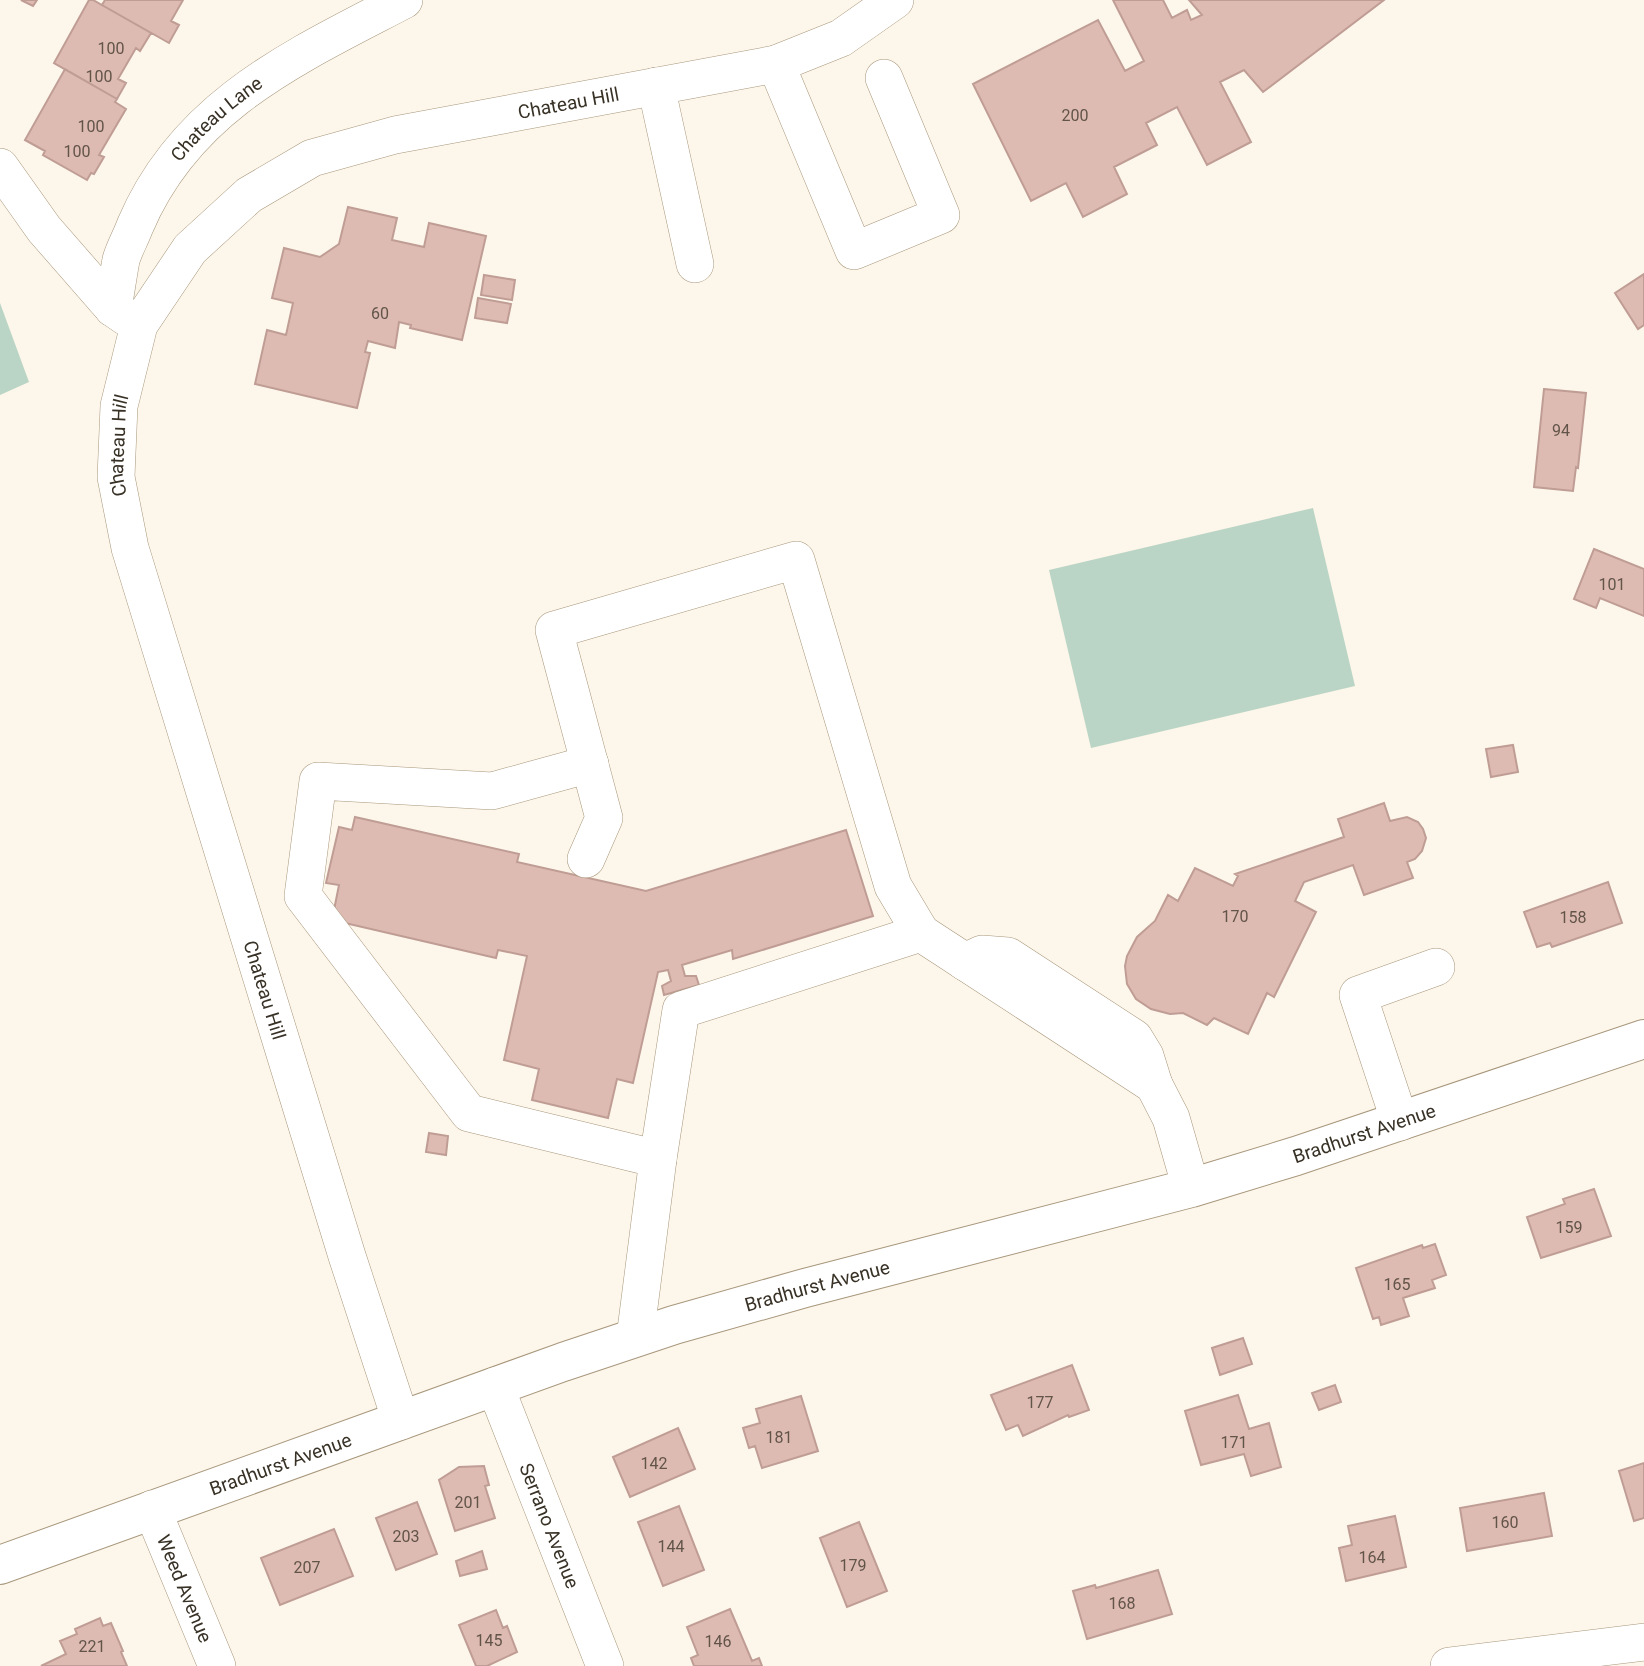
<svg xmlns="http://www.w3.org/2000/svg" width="1644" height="1666" font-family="Roboto,sans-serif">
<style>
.green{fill:#bad5c5}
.building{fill:#debbb2;stroke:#bf9d95;stroke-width:2}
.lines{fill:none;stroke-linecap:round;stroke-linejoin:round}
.minor-casing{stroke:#a8977c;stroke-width:38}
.major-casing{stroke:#a8977c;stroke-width:40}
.minor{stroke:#fff;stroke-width:37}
.major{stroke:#fff;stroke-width:38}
.labels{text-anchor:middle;stroke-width:5;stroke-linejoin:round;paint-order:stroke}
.number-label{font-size:16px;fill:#625449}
.street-label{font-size:19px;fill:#383126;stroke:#fff}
</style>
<rect width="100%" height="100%" fill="#fdf6ea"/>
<path class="green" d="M0 303 29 382 0 395Z
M1313 508 1355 686 1091 748 1049 570Z"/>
<path class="building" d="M21 0H37L33 6Z
M89 0H93L151 33 140 51 136 48 118 79 126 83 117 99 54 63Z
M105 0H183L171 21 179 25 169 43 102 5Z
M1113 0H1163L1172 18 1187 10 1191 20 1202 15 1189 0H1384L1263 92 1244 70 1220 82 1251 142 1207 165 1177 107 1146 123 1157 145 1114 167 1127 194 1083 217 1066 183 1031 201 973 84 1098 20 1125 71 1144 61Z
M65 69 117 99 115 102 126 109 99 155 104 157 94 174 91 173 87 180 43 155 45 151 25 140Z
M348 207 397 218 392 240 424 247 429 223 486 236 462 340 410 328 411 325 399 322 395 348 368 341 365 352 370 353 357 408 255 384 267 330 286 335 293 303 272 298 284 248 320 257 339 244Z
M1644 274V325L1638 329 1615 293Z
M484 275 515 280 512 300 481 295Z
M478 298 511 304 507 323 475 318Z
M1544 389 1586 393 1578 468 1576 467 1573 491 1534 487Z
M1594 549 1644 569V616L1600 598 1596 608 1574 599Z
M1513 745 1518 772 1491 777 1486 749Z
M1384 803 1390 821 1407 817 1418 822 1423 829 1426 838 1422 851 1415 859 1407 862 1413 878 1364 895 1353 865 1304 882 1295 901 1316 912 1274 997 1267 993 1248 1034 1214 1018 1207 1025 1183 1013 1170 1014 1151 1009 1136 999 1127 984 1125 966 1127 956 1137 937 1155 921 1168 895 1178 901 1195 868 1233 886 1238 876 1235 874 1344 837 1338 819Z
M355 817 519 854 517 862 646 891 846 830 873 916 733 959 732 950 682 965 685 976H696L699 985 664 995 662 986 671 981 668 970 658 972 633 1083 617 1079 608 1118 532 1100 539 1069 504 1060 527 956 498 950 496 958 332 920 339 885 326 883 339 827 352 830Z
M1608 882 1622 923 1552 947 1550 943 1537 947 1524 912Z
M429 1133 448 1136 446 1155 426 1152Z
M1594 1189 1611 1236 1541 1258 1527 1217 1565 1204 1563 1199Z
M1435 1244 1446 1275 1432 1280 1435 1288 1403 1298 1409 1316 1381 1325 1379 1317 1373 1319 1356 1268 1422 1245 1423 1248Z
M1243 1338 1252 1364 1220 1375 1212 1348Z
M1072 1365 1089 1410 1069 1417 1068 1415 1023 1436 1018 1425 1006 1430 991 1395Z
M1335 1385 1341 1402 1319 1410 1312 1393Z
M1238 1395 1249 1429 1269 1423 1281 1467 1251 1476 1244 1454 1201 1465 1185 1411Z
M801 1396 818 1451 762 1468 755 1446 749 1448 743 1428 760 1423 756 1409Z
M678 1428 695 1469 630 1497 613 1457Z
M1644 1463V1518L1634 1521 1619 1471Z
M484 1466 489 1485 485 1486 495 1518 455 1531 439 1480 459 1467Z
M1544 1493 1552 1536 1467 1551 1460 1508Z
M417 1502 437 1554 396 1570 376 1518Z
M679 1506 704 1570 663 1586 638 1522Z
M1395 1516 1406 1567 1346 1581 1339 1548 1352 1545 1348 1526Z
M859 1522 887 1591 847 1607 820 1538Z
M334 1529 353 1576 280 1605 261 1558Z
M482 1551 487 1569 460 1576 456 1561Z
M1158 1570 1172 1614 1087 1639 1073 1591 1095 1585 1096 1588Z
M730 1609 752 1661 759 1658 762 1666H694L691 1658 698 1655 687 1627Z
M496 1610 503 1628 507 1626 517 1652 487 1666H476L459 1625Z
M100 1618 103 1626 111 1623 123 1651 121 1652 127 1666H41L66 1654 60 1641 77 1634 75 1629Z"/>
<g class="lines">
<g class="minor-casing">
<g id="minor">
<path d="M776 64 854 251 941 215 884 78"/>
<path d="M656 86 695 264"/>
<path d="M0 167 44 229 113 308 126 317"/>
<path id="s1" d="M113 308C116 292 118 276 121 260 124 249 131 237 135 226 186 105 295 57 404 0"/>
<path d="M590 764 492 791 318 781 303 896 469 1113 658 1159"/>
<path d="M586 859 604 818 554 630 796 560 893 886 921 933"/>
<path d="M965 962 982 954 1008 956 1134 1038 1145 1056 1154 1085"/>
<path d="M1400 1122 1358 995 1436 967"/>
<path d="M635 1338 658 1159 681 1010 921 933 1154 1085 1171 1118 1191 1188"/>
<path id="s2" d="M495 1386 605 1666"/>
<path id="s3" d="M401 1421 347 1256 130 548 116 477 119 406 139 325 190 249 249 195 312 158 395 135 776 64 841 38 895 0"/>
<path id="s4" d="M152 1509 217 1666"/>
<path d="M1449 1666 1644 1642"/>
</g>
</g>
<g class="major-casing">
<g id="major">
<path id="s5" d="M0 1565 563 1362 674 1325 805 1288 1191 1188 1296 1156 1644 1039"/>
</g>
</g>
<use href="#minor" class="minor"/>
<use href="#major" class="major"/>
</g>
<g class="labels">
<g class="number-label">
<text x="111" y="54">100</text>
<text x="99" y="82">100</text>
<text x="1075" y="121">200</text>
<text x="91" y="132">100</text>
<text x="77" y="157">100</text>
<text x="380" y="319">60</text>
<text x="1561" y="436">94</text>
<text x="1612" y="590">101</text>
<text x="1235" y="922">170</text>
<text x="1573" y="923">158</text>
<text x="1569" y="1233">159</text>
<text x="1397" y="1290">165</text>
<text x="1040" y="1408">177</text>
<text x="779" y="1443">181</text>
<text x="1234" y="1448">171</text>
<text x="654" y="1469">142</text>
<text x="468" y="1508">201</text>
<text x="1505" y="1528">160</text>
<text x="406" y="1542">203</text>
<text x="671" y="1552">144</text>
<text x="1372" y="1563">164</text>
<text x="853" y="1571">179</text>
<text x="307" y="1573">207</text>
<text x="1122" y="1609">168</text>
<text x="489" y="1646">145</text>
<text x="718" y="1647">146</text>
<text x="92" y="1652">221</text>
</g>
<g class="street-label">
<text dy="7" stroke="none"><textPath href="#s3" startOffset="1648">Chateau Hill</textPath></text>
<text dy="7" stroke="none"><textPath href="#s1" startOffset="222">Chateau Lane</textPath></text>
<text dy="7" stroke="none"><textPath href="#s3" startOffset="1018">Chateau Hill</textPath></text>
<text transform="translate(265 990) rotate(73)" y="7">Chateau Hill</text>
<text dy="7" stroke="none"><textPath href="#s5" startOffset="1432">Bradhurst Avenue</textPath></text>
<text dy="7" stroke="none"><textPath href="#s5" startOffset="864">Bradhurst Avenue</textPath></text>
<text dy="7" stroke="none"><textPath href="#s5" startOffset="298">Bradhurst Avenue</textPath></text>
<text dy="7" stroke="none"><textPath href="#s2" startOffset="150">Serrano Avenue</textPath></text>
<text dy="7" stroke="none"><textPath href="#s4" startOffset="86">Weed Avenue</textPath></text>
</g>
</g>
</svg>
